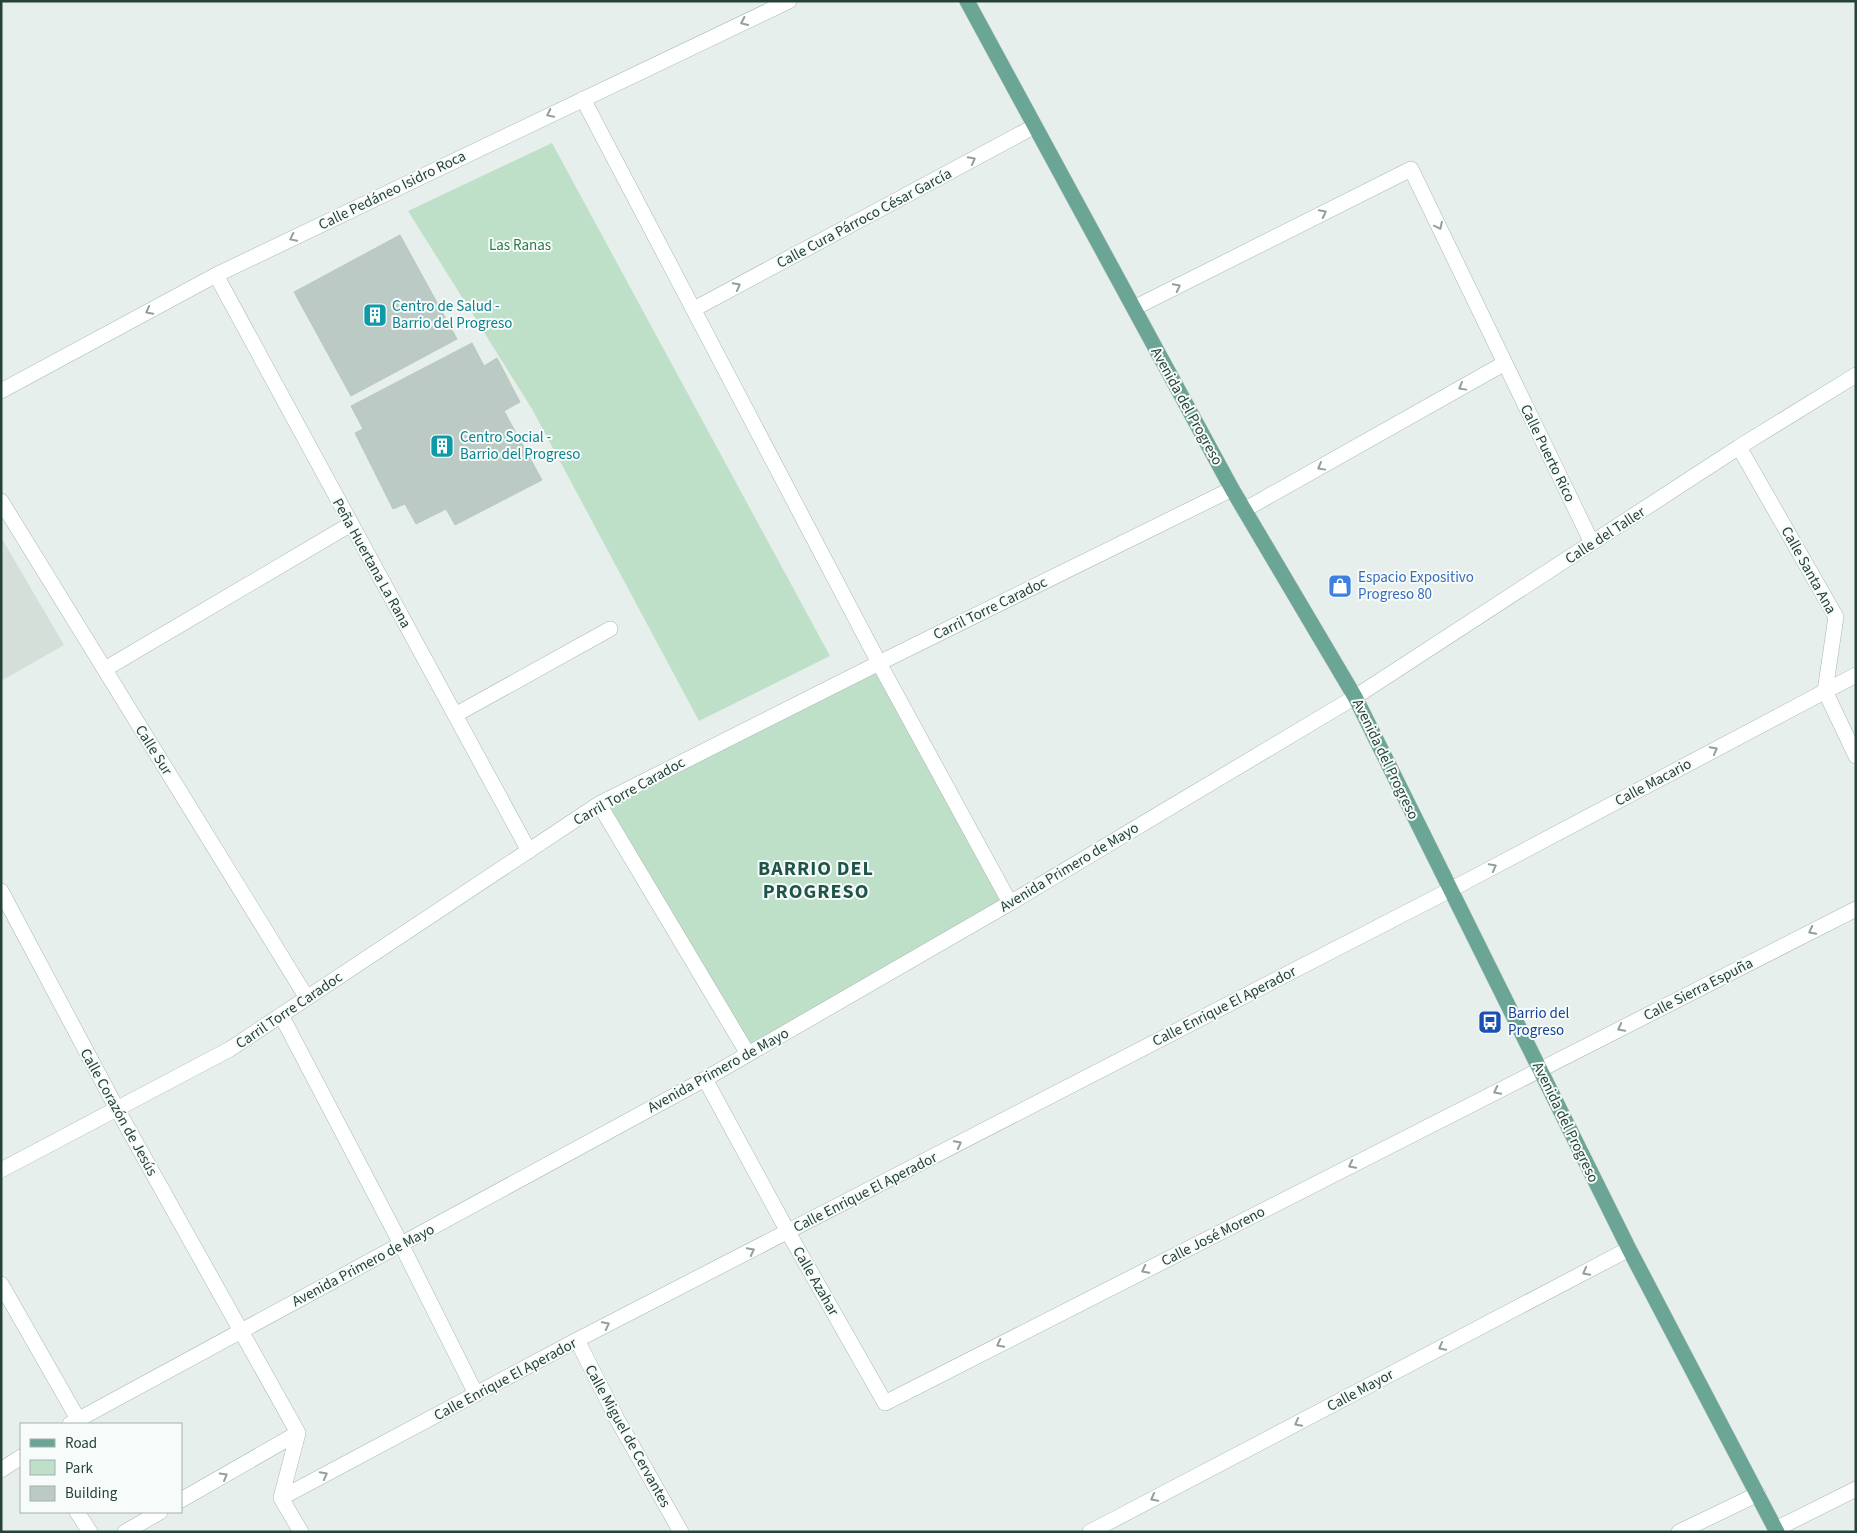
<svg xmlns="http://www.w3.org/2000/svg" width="1857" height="1533" font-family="'Source Sans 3',sans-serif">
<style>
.built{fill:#d4dfda}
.green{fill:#bfe0c8}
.building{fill:#bbcac4;stroke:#b8c9c2}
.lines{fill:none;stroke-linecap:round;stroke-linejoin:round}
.minor-casing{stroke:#a8b8b2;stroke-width:16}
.major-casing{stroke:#c2cac8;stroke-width:16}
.minor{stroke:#fff;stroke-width:15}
.major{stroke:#6aa596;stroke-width:15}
.oneway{stroke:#92a09c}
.labels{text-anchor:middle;stroke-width:4;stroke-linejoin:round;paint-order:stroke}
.street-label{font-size:15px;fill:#24423a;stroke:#f7fbf9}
.park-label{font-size:15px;fill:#2d7a4b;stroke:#f7fbf9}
.culture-label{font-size:15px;fill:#0d838f;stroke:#f7fbf9;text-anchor:start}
.shop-label{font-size:15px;fill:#366cbe;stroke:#f7fbf9;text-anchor:start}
.transit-label{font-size:15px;fill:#164399;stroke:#f7fbf9;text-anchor:start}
.district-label{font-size:20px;font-weight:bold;letter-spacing:1px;fill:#1f5548;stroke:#f7fbf9}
</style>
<rect width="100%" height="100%" fill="#e6efeb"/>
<path class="built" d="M1 537 64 645 1 681Z"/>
<path class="green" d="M552 143 830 656 699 721 532 409 408 211Z
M879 663 1010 903 748 1054 599 805Z"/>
<path class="building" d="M400 235 457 339 351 396 294 292Z
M472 343 484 366 497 358 520 402 504 411 542 480 455 525 446 509 416 524 405 504 393 509 355 433 363 429 351 406Z"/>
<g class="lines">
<g class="minor-casing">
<path id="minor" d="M583 99 879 663 1010 903
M216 275 529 851
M1134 308 1411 169 1592 543
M694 309 1035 126
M1 391 216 275 789 1
M1739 447 1836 617 1825 691 1856 756
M1 501 307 998
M1244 510 1505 363
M105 669 351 524
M455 715 610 629
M599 804 748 1054
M1 891 117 1109 298 1433 281 1498
M281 1015 401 1244 476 1394
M705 1079 788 1232 885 1403 1856 909
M1 1170 230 1049 599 804 879 663 1232 489
M1 1284 78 1419
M577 1340 617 1419 681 1532
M70 1424 705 1079 1010 903 1355 697 1739 447 1856 375
M1 1470 21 1457
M281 1498 577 1340 1450 890 1856 675
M281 1498 301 1532
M181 1500 298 1433
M77 1512 90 1532
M1776 1529 1856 1489
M125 1532 160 1512
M1090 1532 1629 1249
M1679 1532 1758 1494"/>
</g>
<g class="major-casing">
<path id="major" d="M967 1 1232 489 1355 697 1629 1249 1777 1532"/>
</g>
<use href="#minor" class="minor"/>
<use href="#major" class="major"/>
</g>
<defs><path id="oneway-chevron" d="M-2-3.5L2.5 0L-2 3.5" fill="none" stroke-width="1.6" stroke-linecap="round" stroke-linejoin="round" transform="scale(1.25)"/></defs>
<g class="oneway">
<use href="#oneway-chevron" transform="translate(744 22) rotate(155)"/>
<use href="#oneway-chevron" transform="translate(550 114) rotate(154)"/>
<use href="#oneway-chevron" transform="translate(972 160) rotate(-28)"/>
<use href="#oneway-chevron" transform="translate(1323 213) rotate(-27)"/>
<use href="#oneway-chevron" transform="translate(1439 226) rotate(64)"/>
<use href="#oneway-chevron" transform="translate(293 238) rotate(154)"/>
<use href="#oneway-chevron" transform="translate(737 286) rotate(-28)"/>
<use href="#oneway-chevron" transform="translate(1177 287) rotate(-27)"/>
<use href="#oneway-chevron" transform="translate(149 311) rotate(152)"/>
<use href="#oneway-chevron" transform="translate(1462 387) rotate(151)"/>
<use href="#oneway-chevron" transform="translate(1321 467) rotate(151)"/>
<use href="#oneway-chevron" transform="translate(1714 750) rotate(-28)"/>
<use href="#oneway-chevron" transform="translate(1493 867) rotate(-28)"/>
<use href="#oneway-chevron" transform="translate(1812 931) rotate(153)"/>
<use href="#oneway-chevron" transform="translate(1621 1028) rotate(153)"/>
<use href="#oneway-chevron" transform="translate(1497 1091) rotate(153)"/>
<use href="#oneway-chevron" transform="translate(958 1144) rotate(-27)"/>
<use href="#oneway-chevron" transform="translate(1352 1165) rotate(153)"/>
<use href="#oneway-chevron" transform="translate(751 1251) rotate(-27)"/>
<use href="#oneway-chevron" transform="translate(1145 1270) rotate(153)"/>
<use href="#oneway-chevron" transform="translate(1586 1272) rotate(152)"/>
<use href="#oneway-chevron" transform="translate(606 1325) rotate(-27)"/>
<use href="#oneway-chevron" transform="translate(1000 1344) rotate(153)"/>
<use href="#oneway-chevron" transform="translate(1442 1347) rotate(152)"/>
<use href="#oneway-chevron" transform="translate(1298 1423) rotate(152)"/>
<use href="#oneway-chevron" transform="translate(324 1475) rotate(-28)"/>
<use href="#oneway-chevron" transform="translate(224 1476) rotate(-30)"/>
<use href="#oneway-chevron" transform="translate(1154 1498) rotate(152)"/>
</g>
<defs>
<g id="building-square" transform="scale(1.25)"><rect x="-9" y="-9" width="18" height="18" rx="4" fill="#0f9aa8" stroke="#f7fbf9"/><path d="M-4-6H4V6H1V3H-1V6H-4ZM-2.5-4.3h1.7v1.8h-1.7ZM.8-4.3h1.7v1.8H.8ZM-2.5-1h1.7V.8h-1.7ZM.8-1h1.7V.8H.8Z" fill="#fff"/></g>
<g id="shop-square" transform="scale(1.25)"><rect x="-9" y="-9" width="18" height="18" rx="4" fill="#3f7fe0" stroke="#f7fbf9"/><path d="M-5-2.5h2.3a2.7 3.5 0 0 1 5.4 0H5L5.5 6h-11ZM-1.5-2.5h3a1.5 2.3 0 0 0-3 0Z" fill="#fff"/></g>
<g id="bus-square" transform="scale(1.25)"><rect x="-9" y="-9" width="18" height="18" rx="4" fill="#1a4fb4" stroke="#f7fbf9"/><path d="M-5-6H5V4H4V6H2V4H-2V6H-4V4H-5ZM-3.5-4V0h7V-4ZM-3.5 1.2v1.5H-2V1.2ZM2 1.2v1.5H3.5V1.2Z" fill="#fff"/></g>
</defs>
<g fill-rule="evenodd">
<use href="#building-square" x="375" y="315"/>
<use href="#building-square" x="442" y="446"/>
<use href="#shop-square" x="1340" y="586"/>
<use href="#bus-square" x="1490" y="1022"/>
</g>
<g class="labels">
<g class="street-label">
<text transform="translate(392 190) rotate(-26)" y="5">Calle Pedáneo Isidro Roca</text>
<text transform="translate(864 218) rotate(-28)" y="5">Calle Cura Párroco César García</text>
<text transform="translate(1187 406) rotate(61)" y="5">Avenida del Progreso</text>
<text transform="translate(1548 453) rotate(64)" y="5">Calle Puerto Rico</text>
<text transform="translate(1605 535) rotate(-33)" y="5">Calle del Taller</text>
<text transform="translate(372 563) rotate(61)" y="5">Peña Huertana La Rana</text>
<text transform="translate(1809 570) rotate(61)" y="5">Calle Santa Ana</text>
<text transform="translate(990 608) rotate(-26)" y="5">Carril Torre Caradoc</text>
<text transform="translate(154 750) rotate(58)" y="5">Calle Sur</text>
<text transform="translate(1386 759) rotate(64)" y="5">Avenida del Progreso</text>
<text transform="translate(1653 782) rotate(-28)" y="5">Calle Macario</text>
<text transform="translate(629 791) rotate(-29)" y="5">Carril Torre Caradoc</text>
<text transform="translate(1069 867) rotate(-31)" y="5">Avenida Primero de Mayo</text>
<text transform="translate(1698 989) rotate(-27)" y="5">Calle Sierra Espuña</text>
<text transform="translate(1224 1006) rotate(-27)" y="5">Calle Enrique El Aperador</text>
<text transform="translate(289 1010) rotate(-34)" y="5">Carril Torre Caradoc</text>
<text transform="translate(718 1070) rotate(-29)" y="5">Avenida Primero de Mayo</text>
<text transform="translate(119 1112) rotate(61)" y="5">Calle Corazón de Jesús</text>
<text transform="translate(1566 1122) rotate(64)" y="5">Avenida del Progreso</text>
<text transform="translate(865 1192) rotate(-27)" y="5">Calle Enrique El Aperador</text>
<text transform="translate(1213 1236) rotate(-27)" y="5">Calle José Moreno</text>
<text transform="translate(363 1265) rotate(-28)" y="5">Avenida Primero de Mayo</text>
<text transform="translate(816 1281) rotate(60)" y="5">Calle Azahar</text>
<text transform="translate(505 1379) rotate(-28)" y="5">Calle Enrique El Aperador</text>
<text transform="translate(1360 1390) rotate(-28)" y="5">Calle Mayor</text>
<text transform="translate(628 1436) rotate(61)" y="5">Calle Miguel de Cervantes</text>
</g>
<g class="park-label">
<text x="520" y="250">Las Ranas</text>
</g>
<g class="culture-label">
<text x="392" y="311">Centro de Salud -<tspan x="392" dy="17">Barrio del Progreso</tspan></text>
<text x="460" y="442">Centro Social -<tspan x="460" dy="17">Barrio del Progreso</tspan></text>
</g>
<g class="shop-label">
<text x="1358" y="582">Espacio Expositivo<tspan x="1358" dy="17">Progreso 80</tspan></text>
</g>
<g class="transit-label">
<text x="1508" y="1018">Barrio del<tspan x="1508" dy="17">Progreso</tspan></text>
</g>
<g class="district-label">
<text x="816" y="875">BARRIO DEL<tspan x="816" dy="23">PROGRESO</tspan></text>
</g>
</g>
<rect width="1857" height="1533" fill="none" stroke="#24423a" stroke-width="5"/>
<rect x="20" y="1423" width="162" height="90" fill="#f7fbf9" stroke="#a3b1ad"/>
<rect x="30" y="1439" width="25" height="8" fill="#6aa596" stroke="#a3b1ad"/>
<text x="65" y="1448" font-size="15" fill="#24423a">Road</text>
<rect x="30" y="1460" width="25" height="15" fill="#bfe0c8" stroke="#a3b1ad"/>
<text x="65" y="1473" font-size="15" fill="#24423a">Park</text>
<rect x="30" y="1486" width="25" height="15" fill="#bbcac4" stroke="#a3b1ad"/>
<text x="65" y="1498" font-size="15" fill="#24423a">Building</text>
</svg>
